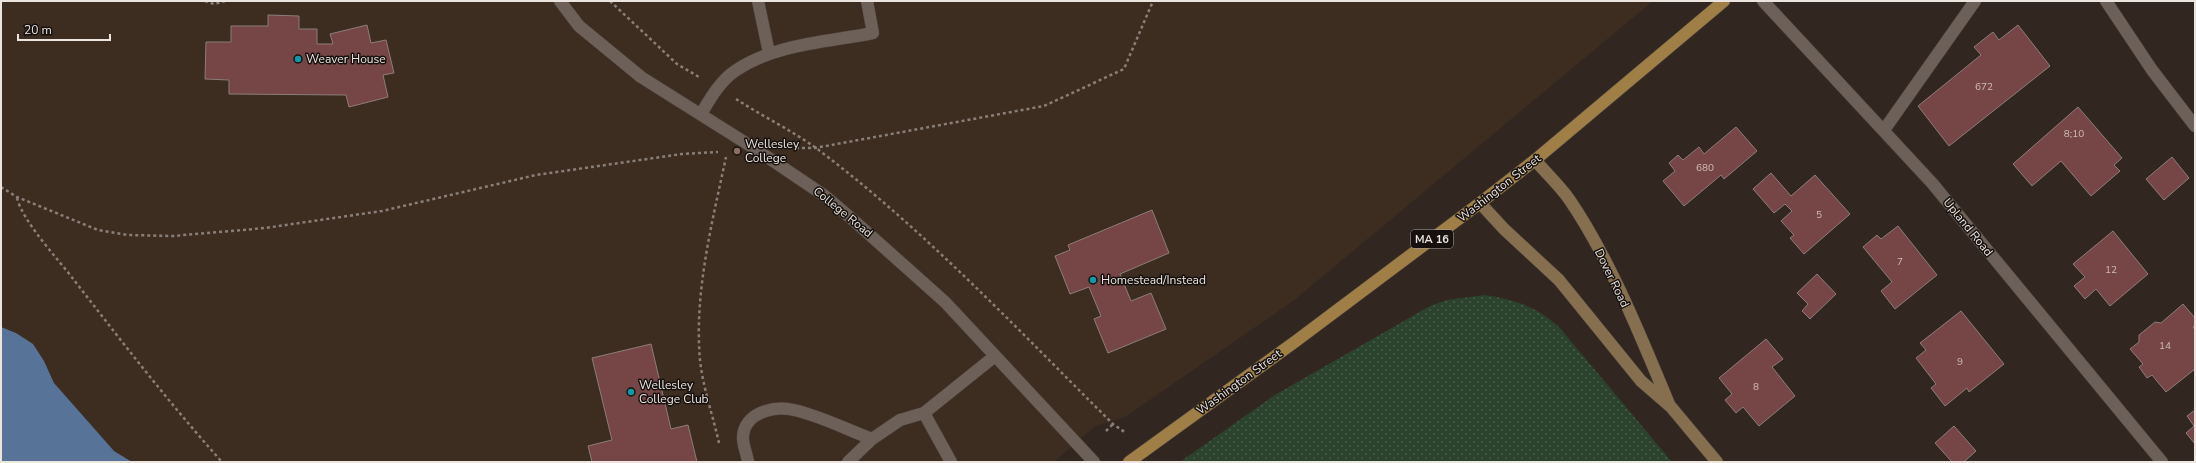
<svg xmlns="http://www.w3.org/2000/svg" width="2196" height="463" font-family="'Nunito Sans',sans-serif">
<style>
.built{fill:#3d2d21}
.grass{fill:url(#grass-dots)}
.water{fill:#577398}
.building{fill:#764545;stroke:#8d7d7c}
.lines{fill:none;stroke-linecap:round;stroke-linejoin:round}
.lane-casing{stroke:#4b433c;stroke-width:13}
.street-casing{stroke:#4b433c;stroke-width:13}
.secondary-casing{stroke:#4b433c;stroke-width:13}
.primary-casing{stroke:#4b433c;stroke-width:13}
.path{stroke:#897f79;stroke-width:2.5;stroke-dasharray:3 3;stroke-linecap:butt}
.lane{stroke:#6c6058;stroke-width:12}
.street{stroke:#6c6058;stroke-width:12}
.secondary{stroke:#866f4f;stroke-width:12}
.primary{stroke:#a07f46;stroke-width:12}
.culture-dot{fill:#0f9aa8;stroke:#16110e;stroke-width:1.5}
.education-dot{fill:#8d6e63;stroke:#16110e;stroke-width:1.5}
.labels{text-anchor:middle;stroke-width:3;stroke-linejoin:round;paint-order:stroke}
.number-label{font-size:10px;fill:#cebcb8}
.shield{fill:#16110e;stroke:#aba5a0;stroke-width:1}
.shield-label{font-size:11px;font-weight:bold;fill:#ebe4df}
.poi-label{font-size:12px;fill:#ebe4df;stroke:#16110e;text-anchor:start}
.street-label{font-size:12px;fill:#ebe4df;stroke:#16110e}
</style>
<defs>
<pattern id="grass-dots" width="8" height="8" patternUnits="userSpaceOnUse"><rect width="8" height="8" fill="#2b432d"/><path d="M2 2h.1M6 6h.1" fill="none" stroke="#4a5e4b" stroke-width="1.8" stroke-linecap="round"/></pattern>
</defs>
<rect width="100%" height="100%" fill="#322720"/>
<path class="built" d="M1 1H1653L1293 301 1125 417 1095 426 1054 462H132L114 451 91 426 54 383 44 361 16 333 1 327Z"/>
<path class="grass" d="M1485 295C1516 300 1535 306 1559 327L1672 462H1180L1275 395 1430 306 1447 300Z"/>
<path class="water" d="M1 327 16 333 33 344 44 361 54 383 114 451 132 462H1Z"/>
<path class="building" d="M268 15 299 16V29H317V44H333L330 34 367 25 371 43 386 40 394 73 383 75 388 97 349 107 346 95 229 94V80L205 79 206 42H231V26H268Z
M2018 25 2050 66 1949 146 1918 106 1981 55 1974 47 1993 32 1999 40Z
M2078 107 2122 158 2114 165 2120 171 2091 196 2061 161 2032 186 2013 164Z
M1736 127 1757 151 1724 179 1721 175 1684 206 1663 181 1675 171 1669 163 1678 155 1683 160 1699 147 1704 154Z
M2172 157 2189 178 2164 200 2146 179Z
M1771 173 1791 196 1815 175 1850 214 1804 254 1790 238 1794 235 1781 221 1792 211 1785 204 1774 213 1753 189Z
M1152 210 1169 253 1120 274 1131 301 1151 293 1166 329 1108 353 1094 319 1101 316 1089 287 1070 294 1055 256 1070 250 1068 245Z
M1898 226 1937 275 1895 309 1881 291 1892 282 1863 247 1877 235 1881 239Z
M2113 231 2148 274 2110 306 2096 289 2085 299 2074 286 2085 277 2073 264Z
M1817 274 1836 294 1810 319 1802 311 1808 304 1797 293Z
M2183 304 2195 318V325L2193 327 2195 330V369L2166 392 2152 375 2147 378 2139 367 2143 364 2130 349 2139 342V335L2155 322 2161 323Z
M1961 311 2004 364 1969 392 1967 388 1945 406 1931 388 1936 384 1916 358 1926 350 1920 343Z
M1766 339 1783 359 1772 367 1795 396 1759 426 1743 407 1736 413 1725 400 1732 394 1719 378Z
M651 344 671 429 688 425 697 462H592L588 446 612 440 592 358Z
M2195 410V444L2186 433 2194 426 2187 416Z
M1954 426 1976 451 1964 462H1952L1935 443Z"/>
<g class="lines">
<g class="lane-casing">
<path id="lane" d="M560 1 579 26 641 77 757 150 825 196 852 219 945 302 1094 462
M758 1 769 53
M2106 1 2152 70 2195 126
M701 114C710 99 720 81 735 71 774 44 827 42 873 33L867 1
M1884 130 1975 1
M924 413 951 462
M748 462C747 454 743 446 743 438 743 413 774 405 794 410 818 415 848 430 872 439
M848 462 872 439 900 420 924 413 995 356"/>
</g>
<g class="street-casing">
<path id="street" d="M1763 1 1932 183 2162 462"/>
</g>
<g class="secondary-casing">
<path id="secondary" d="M1535 160C1546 173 1559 185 1569 199 1610 259 1641 337 1669 404
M1480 203 1504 229 1559 280 1641 381 1671 407 1717 462"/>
</g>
<g class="primary-casing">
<path id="primary" d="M1129 462 1296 341 1480 203 1535 160 1724 1"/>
</g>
<path class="path" d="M205 1 214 4 225 1
M610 1 677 64 699 77
M736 99C762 116 791 130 816 148 924 229 1018 330 1113 424L1126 433
M796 148H815L1044 106 1124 69 1153 1
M1 187 17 197 98 230 128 235 173 236 265 228 382 211 536 175 682 154 718 152
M17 198C23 222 58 259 74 280 122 342 170 404 222 462
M1106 431 1113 424
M719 443C713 416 703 388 700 360 694 293 712 223 726 157"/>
<use href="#lane" class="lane"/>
<use href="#street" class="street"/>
<use href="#secondary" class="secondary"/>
<use href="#primary" class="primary"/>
</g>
<g class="culture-dot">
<circle cx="298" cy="59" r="4"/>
<circle cx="1093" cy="280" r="4"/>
<circle cx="631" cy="392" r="4"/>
</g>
<circle class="education-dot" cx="737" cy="151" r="4"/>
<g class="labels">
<g class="number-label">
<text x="1984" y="90">672</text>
<text x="2074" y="137">8;10</text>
<text x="1705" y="171">680</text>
<text x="1819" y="218">5</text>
<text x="1900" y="265">7</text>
<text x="2111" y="273">12</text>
<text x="2165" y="349">14</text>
<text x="1960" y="365">9</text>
<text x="1756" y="390">8</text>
</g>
<rect class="shield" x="1411" y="230" width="42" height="18" rx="3"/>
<g class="shield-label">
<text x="1432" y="243">MA 16</text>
</g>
<g class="poi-label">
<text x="306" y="63">Weaver House</text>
<text x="745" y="148">Wellesley<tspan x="745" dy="14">College</tspan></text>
<text x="1101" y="284">Homestead/Instead</text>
<text x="639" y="389">Wellesley<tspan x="639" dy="14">College Club</tspan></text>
</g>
<g class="street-label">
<text transform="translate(1499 188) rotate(-38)" y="4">Washington Street</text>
<text transform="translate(843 212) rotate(39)" y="4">College Road</text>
<text transform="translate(1968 227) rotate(51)" y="4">Upland Road</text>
<text transform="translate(1612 278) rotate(64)" y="4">Dover Road</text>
<text transform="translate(1239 382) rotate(-36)" y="4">Washington Street</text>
</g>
</g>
<rect width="2196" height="463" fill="none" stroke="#ebe4df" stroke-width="4"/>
<path d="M18 34v6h92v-6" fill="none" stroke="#ebe4df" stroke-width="2"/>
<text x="24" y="34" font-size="12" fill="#ebe4df" stroke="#16110e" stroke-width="3" paint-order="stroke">20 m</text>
</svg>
